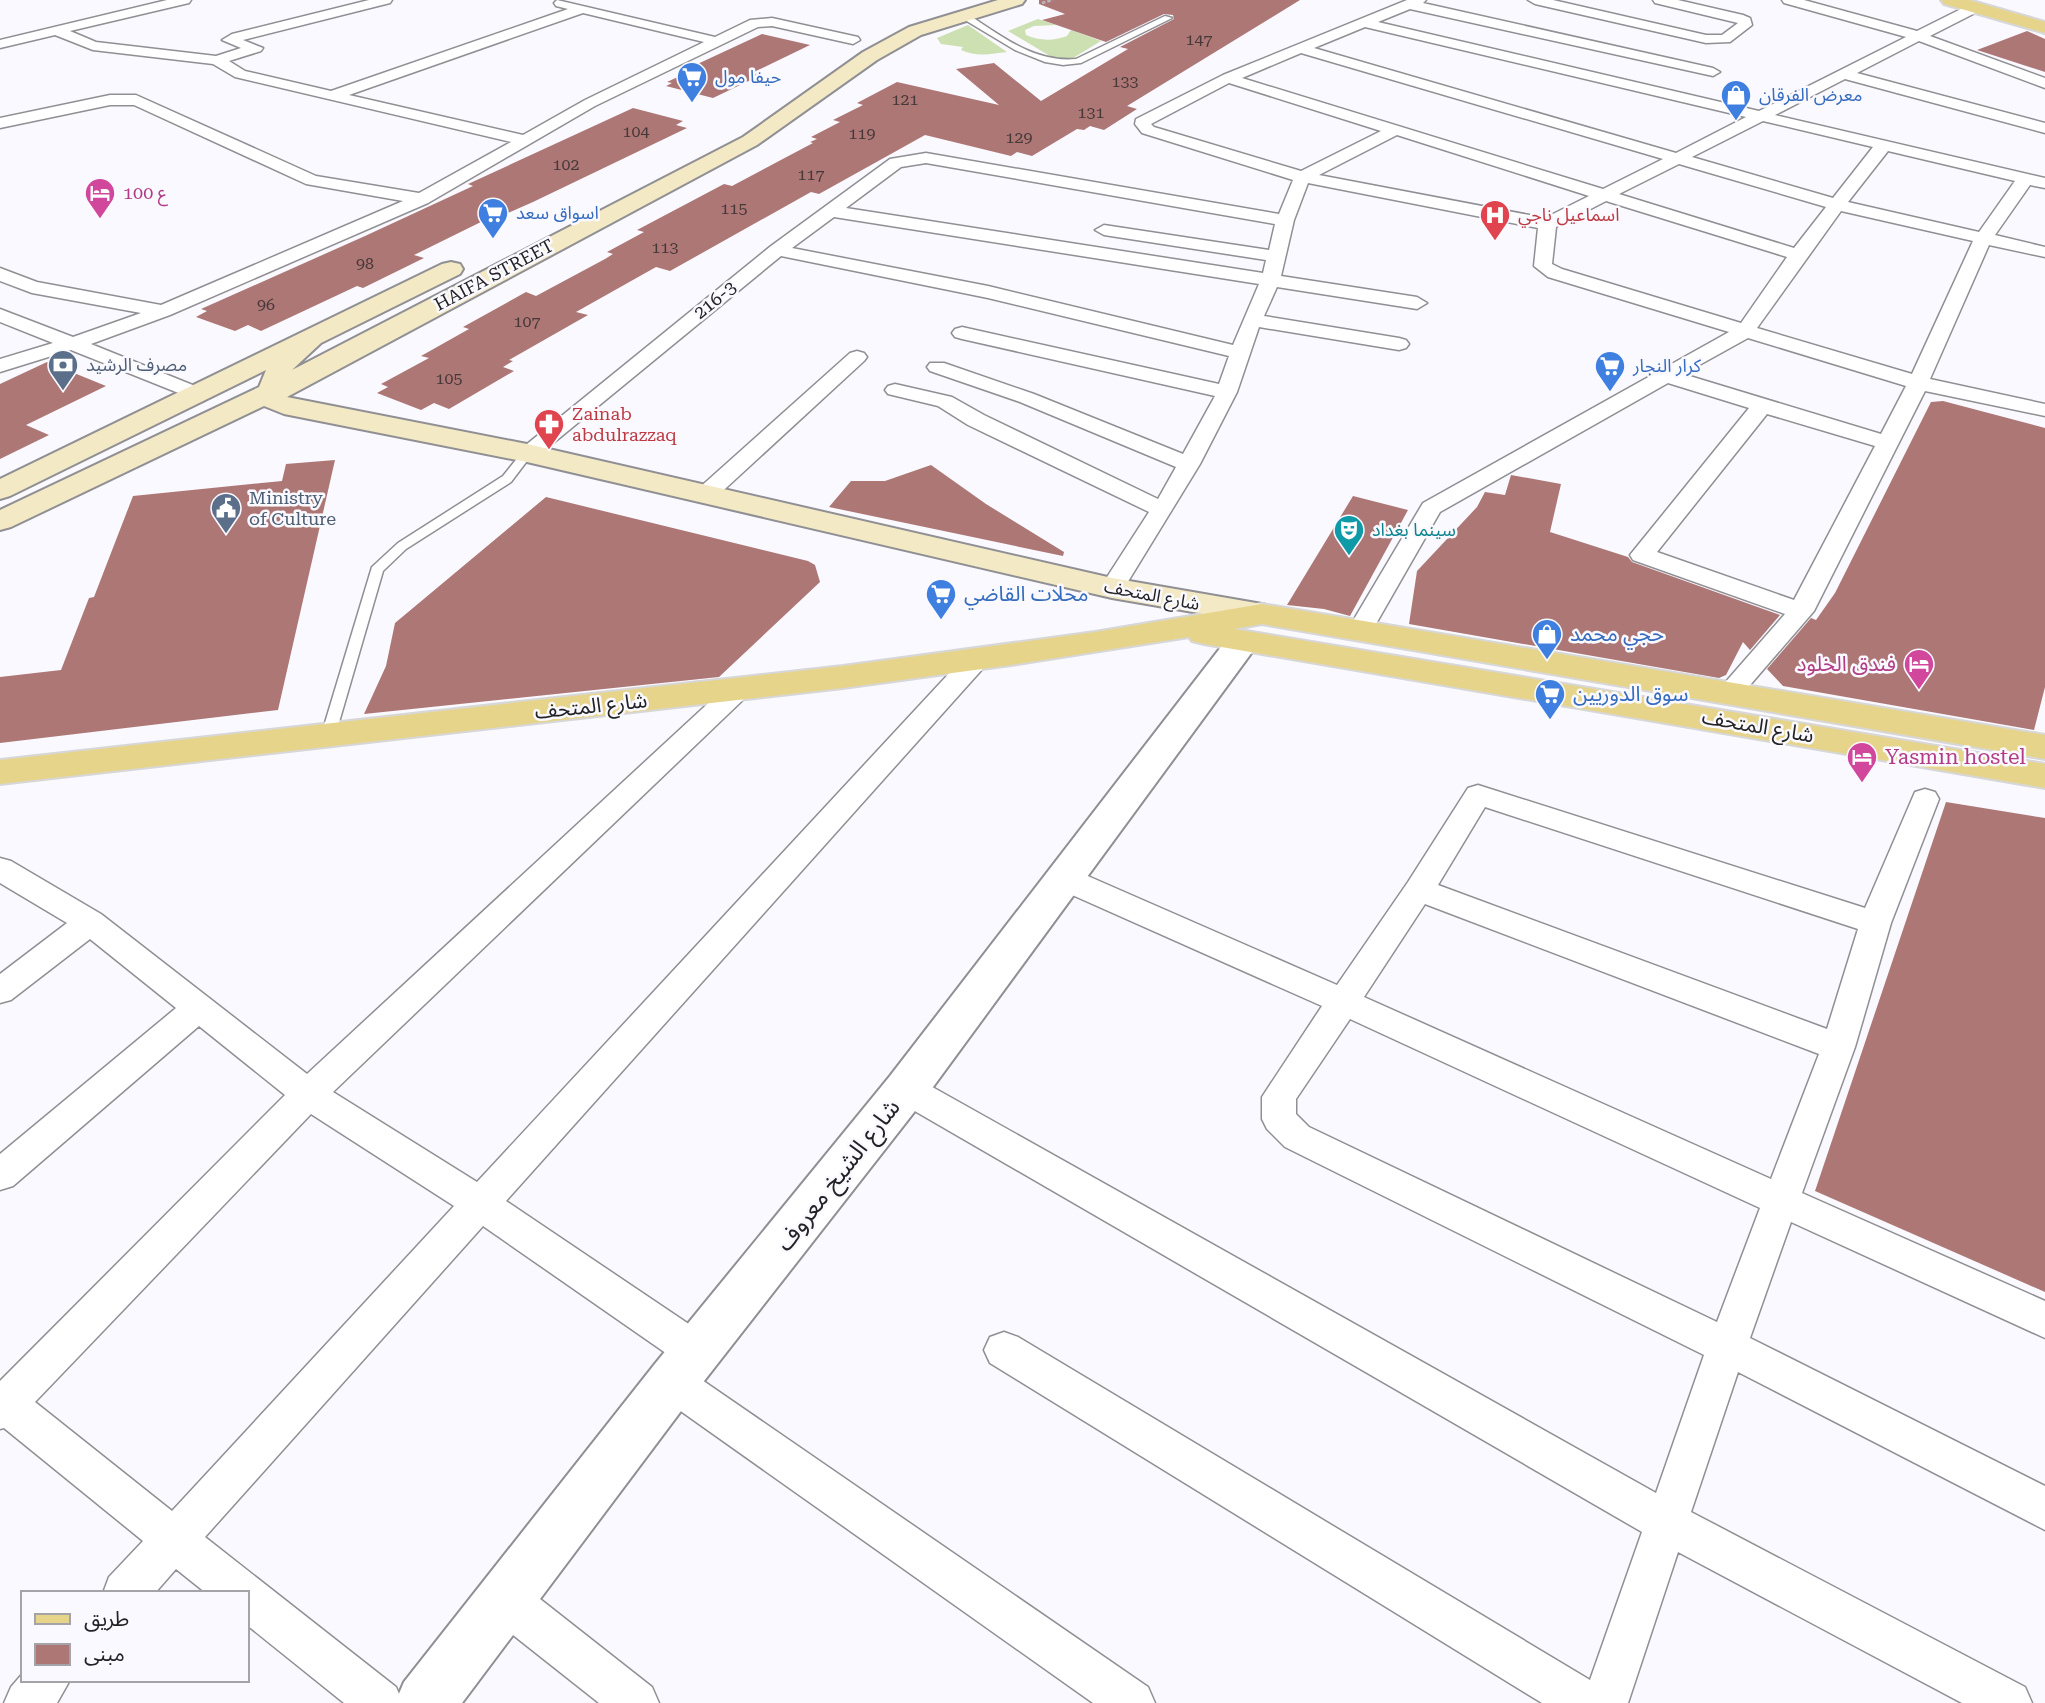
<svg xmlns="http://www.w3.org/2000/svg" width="2045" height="1703" font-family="'Roboto Serif','Noto Sans Arabic',serif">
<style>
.green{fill:#cde0b2}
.building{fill:#ad7776}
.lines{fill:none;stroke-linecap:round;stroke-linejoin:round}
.service-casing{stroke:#8f8f94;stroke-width:3}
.minor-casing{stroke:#8f8f94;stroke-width:3}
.tertiary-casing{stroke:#8f8f94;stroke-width:4}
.secondary-casing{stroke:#8f8f94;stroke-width:4}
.primary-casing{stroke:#d7d7d8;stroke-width:4}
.path{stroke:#b6b6bb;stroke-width:2.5;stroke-dasharray:3.5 2;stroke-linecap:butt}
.service{fill:#fff;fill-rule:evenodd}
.minor{fill:#fff;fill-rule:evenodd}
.tertiary{fill:#fff;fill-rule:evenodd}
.secondary{fill:#f3e9c5;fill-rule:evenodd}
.primary{fill:#e7d48b;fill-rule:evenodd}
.labels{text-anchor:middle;stroke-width:5;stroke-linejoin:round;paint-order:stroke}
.far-number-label{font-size:16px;fill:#463839}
.far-shop-label{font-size:18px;fill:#366cbe;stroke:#f9f9ff;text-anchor:start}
.far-hotel-label{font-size:18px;fill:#b23c85;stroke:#f9f9ff;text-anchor:start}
.far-health-label{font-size:18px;fill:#be3a42;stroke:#f9f9ff;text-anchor:start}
.far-street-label{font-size:18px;fill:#232325;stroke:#f9f9ff}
.far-service-label{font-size:18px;fill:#4e5e75;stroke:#f9f9ff;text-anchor:start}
.far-culture-label{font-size:18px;fill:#0d838f;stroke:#f9f9ff;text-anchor:start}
.shop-label{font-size:21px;fill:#366cbe;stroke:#f9f9ff;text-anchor:start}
.hotel-label{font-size:21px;fill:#b23c85;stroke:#f9f9ff;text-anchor:end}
.street-label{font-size:21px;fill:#232325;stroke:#f9f9ff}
.near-street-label{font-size:24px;fill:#232325;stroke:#f9f9ff}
</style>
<rect width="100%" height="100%" fill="#f9f9ff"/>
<path class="green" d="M1038 19 1056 25 1034 26 1025 30 1026 35C1039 41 1054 41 1067 36L1071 30 1101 41 1073 58 1055 59 1008 31Z
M968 25 1007 52C991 54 976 57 961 50L963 47 941 44 937 38Z"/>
<path class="building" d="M1039 0H1300L1127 106 1137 109 1104 130 1090 126 1084 130 1077 129 1032 156 1017 152 1011 156 925 135 819 194 811 192 670 271 656 267 576 312 588 315 509 360 513 361 503 367 514 371 449 409 434 403 421 410 377 393 388 387 381 384 429 358 421 356 469 329 463 327 526 292 536 296 605 259 613 254 607 252 644 232 637 230 724 184 732 186 813 143 810 142 817 139 811 137 840 122 833 120 863 105 857 103 897 82 999 105 956 69 994 63 1041 101 1128 49 1120 47 1174 19 1173 15 1164 14 1106 42 1042 20 1065 14 1039 4Z
M2027 31 2045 39V72L1977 50Z
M762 34 810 45 752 73 761 75 713 98 666 86 672 83 667 82 697 68 691 67Z
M633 108 683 121 676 125 687 128 533 202 492 220 487 219 414 255 424 258 363 288 357 286 261 331 248 325 235 331 196 317 207 311 201 309 365 236 473 186 468 184Z
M47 362 106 386 26 425 49 435 0 459V384Z
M1943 401 2045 428V687L2034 730 1783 686 1767 669 1811 618 1816 620 1835 593 1931 402Z
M335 460 278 710 0 743V677L61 670 89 598 94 597 133 496 282 481 286 464Z
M931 465 986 504 1064 552 1063 556 829 507 851 481H885Z
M1511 475 1561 484 1550 532 1628 557 1632 562 1780 615 1750 650 1743 642 1726 675 1719 678 1409 624 1417 571 1477 507 1485 492 1505 495Z
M1353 496 1408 510 1350 616 1324 609 1287 605Z
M546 497 808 561 815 565 820 582 719 677 364 714 386 666 395 623Z
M1946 802 2045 818V1292L1815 1191Z"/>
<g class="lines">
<g class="service-casing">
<path id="service" d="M960 13H966C1000 35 1034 63 1076 59L1165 16 1172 18 1081 63 1063 65 1045 62 1015 50 960 17Z
M527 449 533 453 511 482 406 549 383 571 335 736 333 739H323L321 736 372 567 398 543 503 476 523 451Z"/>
</g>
<g class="minor-casing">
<path id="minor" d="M167 0H191L189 3 70 31 96 42 216 56 241 48 222 40 232 34 369 0H392L390 3 243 40 263 48 261 51 229 61 245 71 331 91 568 9 556 6 554 3 557 0 715 37 750 20 772 18 858 37 860 40 853 44 772 26 758 27 595 106 428 203 170 315 91 344 205 390 208 394 205 398H191L71 350 0 372V359L53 343 0 322V309L73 337 141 313 32 293 0 281V268L37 282 161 305 403 201 306 184 134 105H110L0 128V118L110 95H136L316 176 419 193 511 142 235 77 213 64 93 50 55 35 0 48V40ZM583 13 704 42 585 100 523 135 349 95Z
M1407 0H1426L1423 3 1713 68 1720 72 1713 76 1410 9 1378 22 1759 111 1906 37 1784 3 1782 0H1804L1917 31 1971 4H1981V10L1930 36 2045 78V88L1919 41 1857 73 2045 123V133L1845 79 1775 115 2045 178V188L2030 185 1995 235 2045 247V257L1989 245 1930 379 2045 404V416L1925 391 1814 611 1738 699 1729 701 1720 699 1716 693 1785 614 1633 560 1630 555 1749 408 1668 383 1440 512 1369 636 1360 639 1351 636 1347 631 1423 503 1729 332 1548 277 1534 266 1538 228 1308 183 1294 220 1281 276 1417 297 1427 303 1417 309 1277 287 1264 316 1399 338 1406 340 1409 344 1406 348 1399 350 1259 327 1237 392 1200 464 1121 593 1112 595 1103 593 1100 588 1149 512 968 425 938 406 888 394 885 390 888 386 895 384 952 397 984 415 1158 499 1176 467 1020 402 930 371 927 367 930 363H944L1034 394 1183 454 1215 396 962 339 955 337 952 333 955 329 962 327 1219 384 1229 356 988 298 781 256 535 458H519L516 453 771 246 890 159 926 153 1279 214 1293 180 1142 133 1135 124 1136 119 1223 75ZM1365 27 1746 117 1676 153 1314 48ZM1301 53 1663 159 1603 189 1242 78ZM1229 83 1381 131 1301 171 1154 127 1151 124ZM1763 121 1873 147 1833 198 1692 157ZM1397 135 1589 196 1545 218 1319 175ZM1888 151 2015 181 1979 232 1848 202ZM926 163 1275 224 1269 250 1104 225 1095 230 1104 235 1266 260 1263 273 846 208 901 167ZM1679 164 1826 207 1794 248 1619 194ZM1606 201 1787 257 1741 323 1562 269 1552 264 1556 227ZM1841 211 1973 241 1912 374 1757 328ZM834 217 1259 284 1233 345 988 286 792 248ZM1748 338 1906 386 1881 434 1683 374ZM1767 414 1875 446 1794 600 1657 552Z
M1528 0H1553L1706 35H1722L1738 23 1655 3 1653 0H1678L1743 15 1750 18 1752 25 1730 42 1706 43 1535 4Z
M857 351 864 353 867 357 864 361 714 499H698L695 494 698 489 850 353Z
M977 651 986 653 990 659 986 665 506 1201 711 1339 717 1352 711 1365 697 1370 683 1365 483 1226 205 1537 396 1687 403 1703H344L247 1625V1593H206L176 1569 155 1593H103L109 1577 143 1541 4 1428 0 1429V1381L285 1095 199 1026 13 1186 0 1190V1154L176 1008 90 939 11 1000 0 1003V974L67 923 0 883V858L11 861 101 914 307 1074 729 684 738 682 747 684 751 690 747 696 333 1092 477 1182 968 653ZM311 1114 454 1206 172 1511 35 1402Z
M1478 785 1865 908 1915 792 1925 789 1935 792 1939 799 1891 923 1855 1047 1802 1193 2045 1301V1338L1791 1222 1750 1338 2045 1486V1530L1738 1372 1691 1512 2025 1687 2032 1703H1962L1678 1552 1628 1703H1542L990 1363 984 1350 990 1337 1004 1332 1018 1337 1590 1680 1642 1532 894 1099 889 1089 894 1079 906 1075 918 1079 1656 1493 1704 1355 1285 1147 1267 1129 1262 1119V1097L1322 1006 1052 886 1048 878 1052 870 1063 867 1074 870 1337 985 1408 882 1468 788ZM1485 807 1858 929 1827 1029 1438 885ZM1425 904 1819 1054 1771 1179 1364 997ZM1350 1019 1760 1208 1717 1322 1309 1127 1296 1114V1099Z
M672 1363 686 1369 1148 1687 1155 1703H1093L658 1395 652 1382 658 1369Z
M505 1578 521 1584 652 1687 659 1703H599L489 1616 483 1600 489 1584Z
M23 1673V1680H70L57 1703H4L11 1687Z"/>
</g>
<g class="tertiary-casing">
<path id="tertiary" d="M1243 631 1255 634 1260 641 1255 648 922 1102 690 1399 462 1703H395L404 1682 654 1365 890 1076 1231 634Z"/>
</g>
<g class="secondary-casing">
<path id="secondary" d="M998 0H1025L1022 4 921 35 877 60 757 145 287 397 527 444 1112 578 1262 604 1274 607 1278 614 1274 621 1262 624 1112 598 527 462 284 414 264 406 11 527 0 530V510L259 387 266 370 10 496 0 499V479L442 264 451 262 460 264 463 269 460 274 321 343 292 370 743 137 863 52 909 27Z"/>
</g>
<g class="primary-casing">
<path id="primary" d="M1941 0H1969L2045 22V33L1944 4Z
M1262 604 2045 735V759L1262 624 1234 629 2045 764V788L1204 644 1192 641 1189 637 1011 665 843 688 0 784V760L843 666 1095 632Z"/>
</g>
<path class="path" d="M1042 3 1053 0"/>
<use href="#service" class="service"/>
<use href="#minor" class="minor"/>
<use href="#tertiary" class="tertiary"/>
<use href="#secondary" class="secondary"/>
<use href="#primary" class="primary"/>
</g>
<defs>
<g id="supermarket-pin" transform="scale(1.575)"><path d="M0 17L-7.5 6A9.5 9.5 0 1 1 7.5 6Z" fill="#3f7fe0" stroke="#f9f9ff"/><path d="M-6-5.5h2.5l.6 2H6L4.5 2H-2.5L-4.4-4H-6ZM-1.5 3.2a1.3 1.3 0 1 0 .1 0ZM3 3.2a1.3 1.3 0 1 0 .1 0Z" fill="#fff"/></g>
<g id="shop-pin" transform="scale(1.575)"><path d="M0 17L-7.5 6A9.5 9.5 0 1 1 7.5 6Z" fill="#3f7fe0" stroke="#f9f9ff"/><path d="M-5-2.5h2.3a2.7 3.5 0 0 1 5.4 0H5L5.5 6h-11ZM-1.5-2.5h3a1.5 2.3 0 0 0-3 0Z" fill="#fff"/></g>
<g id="hotel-pin" transform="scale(1.575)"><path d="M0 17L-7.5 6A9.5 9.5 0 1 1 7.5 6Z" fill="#d1479c" stroke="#f9f9ff"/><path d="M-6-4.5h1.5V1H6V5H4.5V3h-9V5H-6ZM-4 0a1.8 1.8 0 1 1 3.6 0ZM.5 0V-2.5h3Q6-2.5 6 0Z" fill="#fff"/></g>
<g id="hospital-pin" transform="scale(1.575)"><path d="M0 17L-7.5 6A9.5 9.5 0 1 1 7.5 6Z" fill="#e0444e" stroke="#f9f9ff"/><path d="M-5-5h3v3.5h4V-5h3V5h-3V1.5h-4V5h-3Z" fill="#fff"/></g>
<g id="bank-pin" transform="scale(1.575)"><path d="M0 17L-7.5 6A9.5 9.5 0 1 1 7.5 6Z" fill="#5c6f8a" stroke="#f9f9ff"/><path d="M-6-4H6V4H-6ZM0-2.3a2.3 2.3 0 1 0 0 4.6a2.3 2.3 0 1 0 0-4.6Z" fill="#fff"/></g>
<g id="pharmacy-pin" transform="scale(1.575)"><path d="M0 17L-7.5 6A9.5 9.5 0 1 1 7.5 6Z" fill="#e0444e" stroke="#f9f9ff"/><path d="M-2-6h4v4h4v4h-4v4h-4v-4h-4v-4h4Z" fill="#fff"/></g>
<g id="civic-pin" transform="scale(1.575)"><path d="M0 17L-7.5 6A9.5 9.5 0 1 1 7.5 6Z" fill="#5c6f8a" stroke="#f9f9ff"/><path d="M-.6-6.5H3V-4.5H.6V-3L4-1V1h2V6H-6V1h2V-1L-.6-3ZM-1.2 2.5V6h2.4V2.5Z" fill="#fff"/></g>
<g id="theatre-pin" transform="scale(1.575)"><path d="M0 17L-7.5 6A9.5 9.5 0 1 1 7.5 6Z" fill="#0f9aa8" stroke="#f9f9ff"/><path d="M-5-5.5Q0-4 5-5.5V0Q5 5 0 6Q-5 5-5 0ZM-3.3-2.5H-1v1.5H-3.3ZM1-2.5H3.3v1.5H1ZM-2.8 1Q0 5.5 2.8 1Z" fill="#fff"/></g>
</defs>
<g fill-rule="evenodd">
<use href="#supermarket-pin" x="692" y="77"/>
<use href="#shop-pin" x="1736" y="95"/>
<use href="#hotel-pin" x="100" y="193"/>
<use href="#supermarket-pin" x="493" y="213"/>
<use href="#hospital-pin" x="1495" y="215"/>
<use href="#bank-pin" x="63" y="365"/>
<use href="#supermarket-pin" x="1610" y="366"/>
<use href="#pharmacy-pin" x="549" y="424"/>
<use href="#civic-pin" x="226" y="508"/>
<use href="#theatre-pin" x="1349" y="530"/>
<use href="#supermarket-pin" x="941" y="594"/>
<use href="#shop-pin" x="1547" y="634"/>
<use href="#hotel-pin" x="1919" y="664"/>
<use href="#supermarket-pin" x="1550" y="694"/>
<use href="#hotel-pin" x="1862" y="757"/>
</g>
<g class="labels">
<g class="far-number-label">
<text x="1199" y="45">147</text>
<text x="1125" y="87">133</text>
<text x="905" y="105">121</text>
<text x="1091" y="118">131</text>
<text x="636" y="137">104</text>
<text x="862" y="139">119</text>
<text x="1019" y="143">129</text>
<text x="566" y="170">102</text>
<text x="811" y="180">117</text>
<text x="734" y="214">115</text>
<text x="665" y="253">113</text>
<text x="365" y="269">98</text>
<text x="266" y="310">96</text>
<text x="527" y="327">107</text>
<text x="449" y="384">105</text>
</g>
<g class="far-shop-label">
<text x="715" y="83">حيفا مول</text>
<text x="1759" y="101">معرض الفرقان</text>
<text x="516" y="219">اسواق سعد</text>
<text x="1633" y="372">كرار النجار</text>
</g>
<g class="far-hotel-label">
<text x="123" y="199">100 ع</text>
</g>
<g class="far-health-label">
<text x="1518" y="221">اسماعيل ناجي</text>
<text x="572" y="420">Zainab<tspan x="572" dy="21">abdulrazzaq</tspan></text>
</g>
<g class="far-street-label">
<text transform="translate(494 275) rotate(-28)" y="6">HAIFA STREET</text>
<text transform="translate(715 300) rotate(-39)" y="6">216-3</text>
<text transform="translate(1152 595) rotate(11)" y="6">شارع المتحف</text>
</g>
<g class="far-service-label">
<text x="86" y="371">مصرف الرشيد</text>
<text x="249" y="504">Ministry<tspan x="249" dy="21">of Culture</tspan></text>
</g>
<g class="far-culture-label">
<text x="1372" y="536">سينما بغداد</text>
</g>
<g class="shop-label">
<text x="964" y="601">محلات القاضي</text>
<text x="1570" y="641">حجي محمد</text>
<text x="1573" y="701">سوق الدوريين</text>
</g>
<g class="hotel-label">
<text x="1896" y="671">فندق الخلود</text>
<text x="1885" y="764" text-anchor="start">Yasmin hostel</text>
</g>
<g class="street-label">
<text transform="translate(591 706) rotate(-6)" y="7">شارع المتحف</text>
<text transform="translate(1758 726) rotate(10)" y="7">شارع المتحف</text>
</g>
<g class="near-street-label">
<text transform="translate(838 1175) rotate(-52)" y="8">شارع الشيخ معروف</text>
</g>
</g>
<rect x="21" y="1591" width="228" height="91" fill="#f9f9ff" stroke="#a3a3a8" stroke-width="2"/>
<rect x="35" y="1614" width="35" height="10" fill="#e7d48b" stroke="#a3a3a8" stroke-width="2"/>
<text x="84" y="1626" font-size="21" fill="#232325">طريق</text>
<rect x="35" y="1644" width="35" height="21" fill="#ad7776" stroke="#a3a3a8" stroke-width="2"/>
<text x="84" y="1661" font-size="21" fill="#232325">مبنى</text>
</svg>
